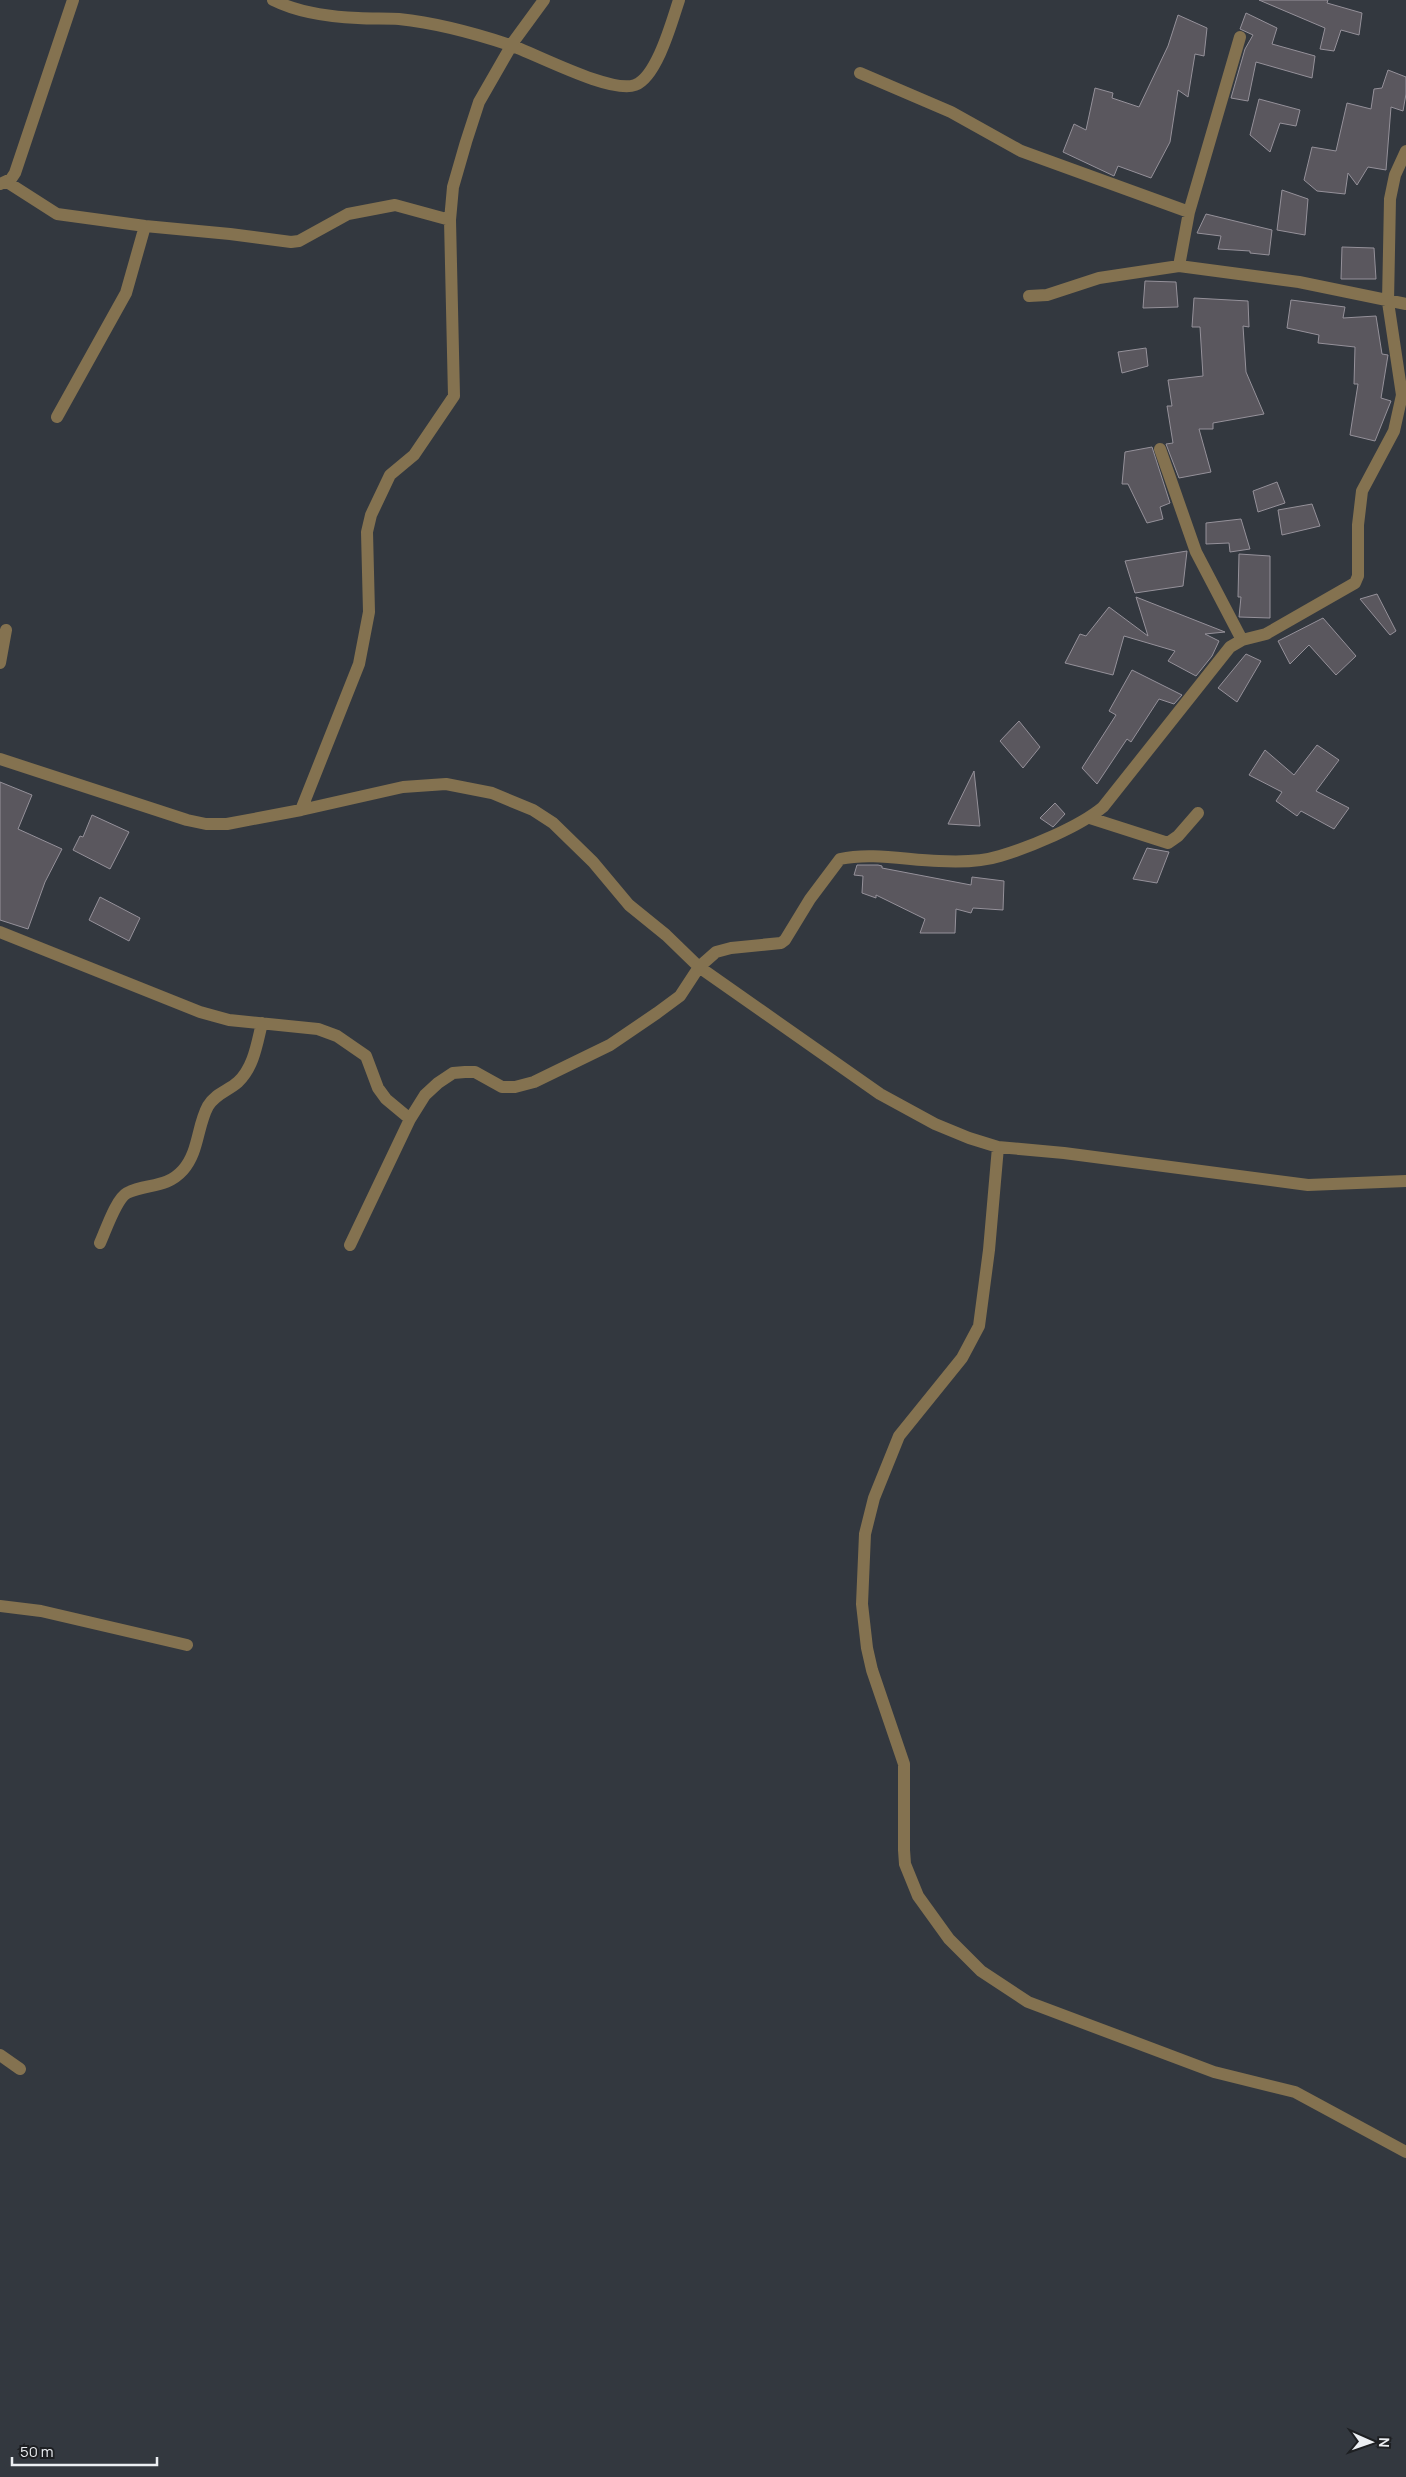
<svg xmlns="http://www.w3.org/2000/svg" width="1406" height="2477" font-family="Manrope,sans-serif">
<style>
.building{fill:#5a575e;stroke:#95919a}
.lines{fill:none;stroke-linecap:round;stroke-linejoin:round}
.street{stroke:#847250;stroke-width:12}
</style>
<rect width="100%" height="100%" fill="#33383f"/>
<path class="building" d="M1259 0H1328L1327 3 1362 13 1359 35 1341 30 1334 51 1320 49 1325 28Z
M1246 13 1277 28 1272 44 1315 56 1312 78 1256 62 1248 101 1231 98 1245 49 1253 35 1240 29Z
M1178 15 1207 28 1204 56 1195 54 1188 97 1178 90 1170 142 1151 178 1118 166 1114 176 1063 152 1074 124 1086 130 1095 88 1113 93 1112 98 1139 107 1168 46Z
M1388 70 1406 77V94L1403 111 1391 107 1386 170 1368 167 1357 185 1348 173 1345 194 1317 191 1304 180 1312 147 1336 151 1347 103 1371 109 1374 89 1382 88Z
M1259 99 1300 110 1296 126 1280 123 1270 152 1250 135Z
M1282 190 1308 199 1305 235 1277 230Z
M1206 214 1272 230 1269 255 1250 253V251L1218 249 1221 236 1197 233Z
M1342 247 1374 248 1376 279H1341Z
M1145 281 1176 282 1178 307 1143 308Z
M1194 298 1248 301 1249 327 1243 326 1246 372 1264 414 1213 423V429H1199L1211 472 1179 478 1166 444 1173 443 1167 406H1172L1168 380 1203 376 1200 327H1192Z
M1291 300 1345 307 1343 318 1376 316 1382 354 1388 355 1381 398 1391 401 1375 441 1350 435 1358 384H1354L1355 347 1318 343 1319 335 1287 328Z
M1146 348 1148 366 1122 373 1118 352Z
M1152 447 1170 503 1160 507 1163 519 1147 523 1128 484H1122L1125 452Z
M1277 482 1285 503 1258 512 1253 491Z
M1312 504 1320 526 1282 535 1278 510Z
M1241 519 1250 549 1230 552 1229 543 1206 544V523Z
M1187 551 1183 586 1135 593 1125 561Z
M1239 554 1270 556V618L1239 617 1241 597H1238Z
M1377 594 1396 631 1390 635 1360 599Z
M1136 597 1225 632 1205 634 1219 641 1212 656 1196 676 1168 661 1175 651 1124 636 1113 675 1065 663 1080 634 1086 636 1109 607 1148 636Z
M1323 618 1356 656 1336 675 1309 645 1290 664 1278 641Z
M1246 654 1261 661 1237 702 1218 688Z
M1132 670 1182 695 1174 704 1159 699 1131 742 1127 739 1097 784 1082 768 1116 715 1109 711Z
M1019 721 1040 747 1023 768 1000 741Z
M1317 745 1339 760 1316 791 1349 808 1334 829 1301 811 1297 816 1276 801 1282 792 1249 775 1265 750 1294 775Z
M974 771 980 826 948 824Z
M0 782 32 795 18 829 62 849 45 882 28 929 0 920Z
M1055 803 1065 814 1053 827 1040 818Z
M92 815 129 832 110 869 73 850 80 836 83 837Z
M1147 848 1169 852 1157 883 1133 879Z
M857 865H878L882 866V868L971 885 972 877 1004 881 1003 910 973 908 971 913 956 909 955 933H920L925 919 876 895V898L862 893 863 876 854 875Z
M100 897 140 918 129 941 89 920Z"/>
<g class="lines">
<path class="street" d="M273 0C297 12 331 17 358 18 372 19 386 18 399 19 437 23 474 33 510 45 536 54 611 94 635 85 657 77 672 21 679 0
M860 73 951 112 1021 151 1189 212
M7 182 57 214 145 226 230 234 291 242 299 241 348 214 395 205 450 220
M0 184 11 179 15 173 73 0
M1179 266 1189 212 1240 37
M1029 296 1047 295 1099 278 1179 266 1299 282 1406 304
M57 417 126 293 145 226
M1160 449 1196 552 1242 640
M0 663 6 630
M0 759 187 820 206 824H227L301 810 403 787 446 784 492 793 533 810 553 823 593 862 629 905 666 935 699 967 880 1094 935 1124 969 1138 998 1147 1064 1153 1308 1185 1406 1181
M301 810 359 664 369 612 367 532 371 515 390 475 414 455 454 396 450 220 453 187 466 142 479 102 514 41 544 0
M1090 818 1168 843 1178 836 1198 813
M0 932 200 1012 229 1020 318 1029 337 1036 366 1056 378 1088 386 1099 410 1119
M998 1147 989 1250 979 1326 962 1358 899 1436 874 1498 865 1534 862 1604 867 1648 872 1670 904 1764V1850L905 1864 918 1896 949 1939 981 1971 1028 2002 1214 2072 1295 2092 1406 2152
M100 1243C106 1230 116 1199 127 1193 147 1183 166 1189 183 1170 199 1152 197 1126 208 1106 216 1093 228 1091 238 1082 254 1067 257 1043 262 1023
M350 1245 410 1119 425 1095 438 1083 453 1073 465 1072H475L502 1087H515L534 1082 610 1045 657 1013 680 996 699 967 716 952 731 948 781 943 785 940 810 899 840 859C871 852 907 860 939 861 958 862 981 862 1000 856 1030 847 1079 827 1103 807L1230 647 1242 640 1266 634 1355 583 1358 576V525L1362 491 1394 431 1402 395 1388 302 1390 199 1395 175 1406 151
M0 1606 41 1611 187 1645
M0 2055 20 2069"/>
</g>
<g transform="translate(1371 2442) rotate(92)" stroke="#1d1f22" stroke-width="4" paint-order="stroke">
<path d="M0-4L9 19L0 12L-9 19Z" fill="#eceff3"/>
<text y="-8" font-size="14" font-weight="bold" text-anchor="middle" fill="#eceff3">N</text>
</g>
<path d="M12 2457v8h145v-8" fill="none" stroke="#eceff3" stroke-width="2.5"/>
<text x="20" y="2457" font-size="15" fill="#eceff3" stroke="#1d1f22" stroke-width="4" paint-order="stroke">50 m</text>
</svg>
